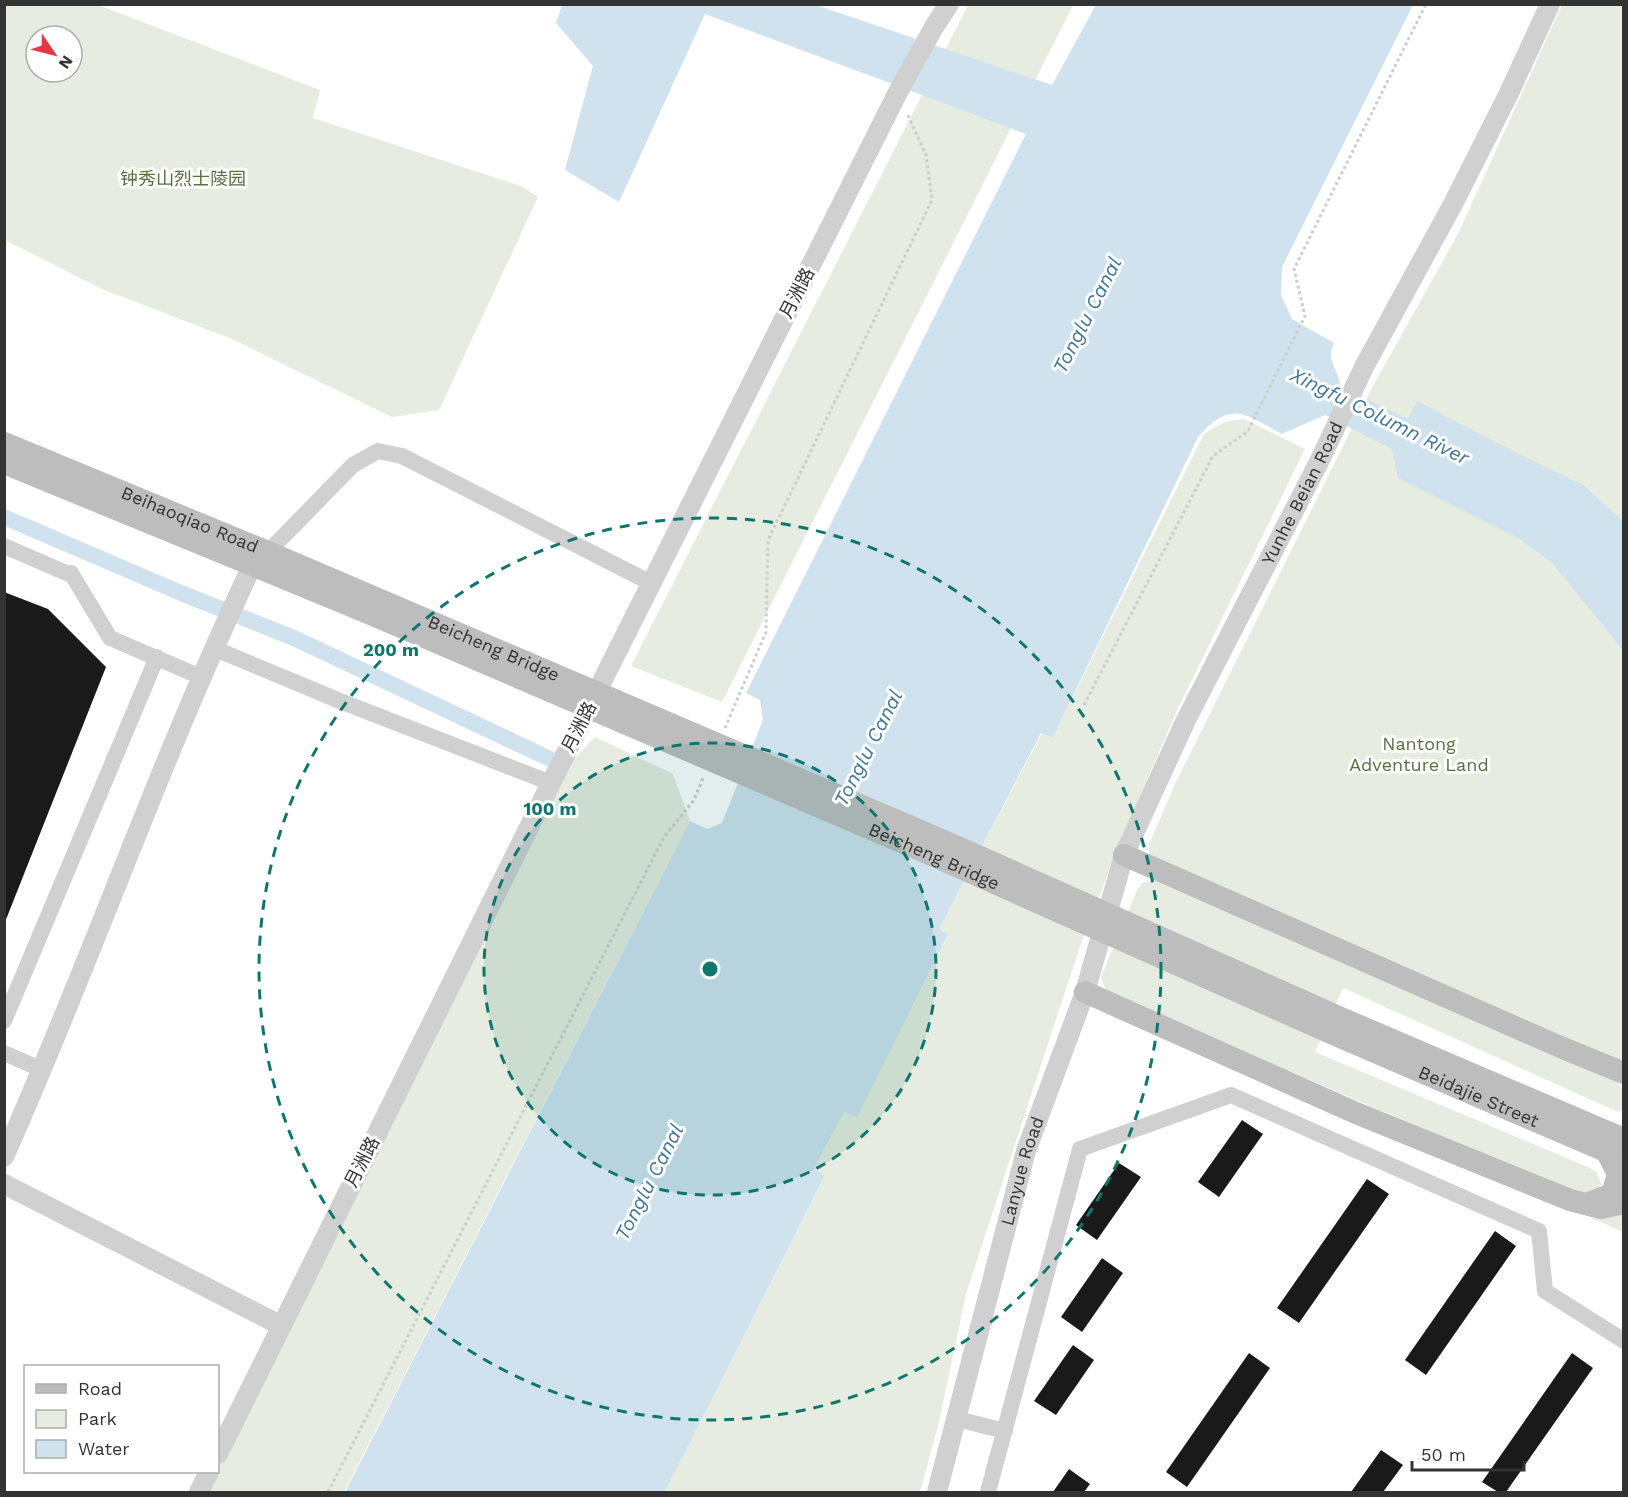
<svg xmlns="http://www.w3.org/2000/svg" width="1628" height="1497" font-family="'Work Sans','Noto Sans SC',sans-serif">
<style>
.green{fill:#e6ecdf;fill-rule:evenodd}
.water{fill:#cfe2ee}
.lines{fill:none;stroke-linecap:round;stroke-linejoin:round}
.canal{stroke:#cfe2ee;stroke-width:16}
.building{fill:#1a1a1a}
.path{stroke:#cdcdcd;stroke-width:3;stroke-dasharray:3 3;stroke-linecap:butt}
.minor{stroke:#d0d0d0;stroke-width:16}
.tertiary{stroke:#d0d0d0;stroke-width:20}
.secondary{stroke:#bdbdbd;stroke-width:22}
.ring{fill:none;stroke:#0f766e;stroke-width:3;stroke-dasharray:10 8}
.labels{text-anchor:middle;stroke-width:6;stroke-linejoin:round;paint-order:stroke}
.park-label{font-size:18px;fill:#56703f;stroke:#fff}
.street-label{font-size:18px;fill:#333;stroke:#fff}
.water-label{font-size:20px;font-style:italic;fill:#3f7597;stroke:#fff}
.centre{fill:#0f766e;stroke:#fff;stroke-width:3}
.ring-label{font-size:18px;text-anchor:middle;font-weight:bold;fill:#0f766e;stroke:#fff;stroke-width:6;stroke-linejoin:round;paint-order:stroke}
</style>
<rect width="100%" height="100%" fill="#fff"/>
<path class="green" d="M4 5H98L320 90 313 118 521 186 538 197 439 410 392 417 232 339 102 289 5 240ZM36 36H72V72H36Z
M968 5H1073L722 702 631 666Z
M1562 5H1623V1069L1149 857V844L1175 784 1374 384 1458 234Z
M1244 419 1305 449 1178 708 1116 852 1080 946 966 1294 939 1422 920 1492H665L825 1175 814 1169 844 1112 857 1116 948 936 938 930 1042 733 1053 736 1204 434C1218 425 1227 420 1244 419Z
M595 737 673 774 690 821 344 1492H199L218 1472V1454L551 783Z
M1148 881 1157 882 1616 1081 1623 1089V1110L1618 1112 1343 988 1315 1052 1588 1167 1597 1172 1601 1184 1596 1192 1582 1197 1108 993 1104 986 1101 977 1137 890 1142 883Z
M1623 1213V1232L1592 1218Z"/>
<path class="water" d="M562 5H816L1052 85 1096 5H1413L1282 267 1281 295 1292 319 1334 343C1325 362 1339 368 1340 386L1408 419 1417 401 1520 455 1582 484 1622 520 1624 522 1623 650 1553 564 1520 539 1398 478 1392 449 1325 415 1282 434C1244 414 1232 399 1198 437L1053 737 1041 733 939 929 948 935 857 1117 844 1112 814 1169 825 1175 665 1492H345L690 821 707 829 722 823 763 720 760 700 746 693 1026 134 705 14 619 202 565 170 593 66 556 23Z"/>
<g class="lines">
<path class="canal" d="M4 517 181 593 294 638 548 758"/>
</g>
<path class="building" d="M4 592 48 609 106 667 5 922Z
M1242 1120 1263 1134 1219 1197 1198 1182Z
M1119 1163 1141 1177 1097 1240 1076 1225Z
M1367 1179 1389 1194 1299 1323 1277 1308Z
M1495 1231 1516 1246 1426 1375 1405 1360Z
M1102 1258 1123 1273 1082 1332 1061 1317Z
M1073 1345 1094 1360 1056 1415 1034 1401Z
M1249 1353 1270 1368 1187 1487 1166 1472Z
M1572 1353 1593 1368 1506 1492H1498L1482 1482Z
M1381 1450 1403 1465 1383 1492H1351Z
M1069 1469 1090 1484 1084 1492H1053Z"/>
<g class="lines">
<path class="path" d="M1084 705 1213 456 1248 431 1305 316 1294 269 1426 4
M725 728 766 632 768 540 932 200 926 155 907 113
M328 1492 664 837 694 800 703 778"/>
<path class="minor" d="M4 546 71 575V573L110 638 201 677
M268 552 353 465 378 451 402 456 651 583
M213 648 340 701 551 783
M4 1021 157 657
M4 1053 43 1070
M957 1419 1005 1431
M988 1492 1080 1149 1231 1095 1539 1231 1545 1291 1624 1341"/>
<g class="tertiary">
<path d="M4 1157C91 962 160 759 252 566"/>
<path d="M4 1184 280 1325"/>
<path d="M218 1454 551 783 898 92 934 27 949 4"/>
<path d="M199 1492 209 1472"/>
<path id="s1" d="M937 1492 1026 1151 1085 992 1124 855 1186 720 1318 464 1365 365 1453 204 1509 93 1550 4"/>
</g>
<g class="secondary">
<path id="s2" d="M4 443 268 552 942 840 1341 1018 1624 1139"/>
<path id="s3" d="M4 463 366 612 936 857 1333 1034 1624 1159"/>
<path d="M1124 855 1558 1046 1624 1073"/>
<path d="M1085 992 1356 1113 1570 1200 1601 1208 1624 1203"/>
<path d="M1589 1203 1612 1194 1618 1174 1606 1151"/>
</g>
</g>
<circle cx="710" cy="969" r="226" fill="#0f766e" fill-opacity=".12"/>
<g class="ring">
<circle cx="710" cy="969" r="226"/>
<circle cx="710" cy="969" r="451"/>
</g>
<g class="labels">
<g class="park-label">
<text x="183" y="185">钟秀山烈士陵园</text>
<text x="1419" y="750">Nantong<tspan x="1419" dy="21">Adventure Land</tspan></text>
</g>
<g class="street-label">
<text transform="translate(797 293) rotate(-63)" y="6">月洲路</text>
<text dy="6" stroke="none"><textPath href="#s1" startOffset="1068">Yunhe Beian Road</textPath></text>
<text dy="6" stroke="none"><textPath href="#s2" startOffset="201">Beihaoqiao Road</textPath></text>
<text dy="6" stroke="none"><textPath href="#s2" startOffset="531">Beicheng Bridge</textPath></text>
<text transform="translate(579 727) rotate(-63)" y="6">月洲路</text>
<text dy="6" stroke="none"><textPath href="#s3" startOffset="1010">Beicheng Bridge</textPath></text>
<text dy="6" stroke="none"><textPath href="#s3" startOffset="1605">Beidajie Street</textPath></text>
<text transform="translate(362 1162) rotate(-63)" y="6">月洲路</text>
<text dy="6" stroke="none"><textPath href="#s1" startOffset="332">Lanyue Road</textPath></text>
</g>
<g class="water-label">
<text transform="translate(1087 315) rotate(-63)" y="7">Tonglu Canal</text>
<text transform="translate(1380 416) rotate(26)" y="7">Xingfu Column River</text>
<text transform="translate(868 748) rotate(-63)" y="7">Tonglu Canal</text>
<text transform="translate(649 1182) rotate(-63)" y="7">Tonglu Canal</text>
</g>
</g>
<circle cx="710" cy="969" r="9" class="centre"/>
<g class="ring-label">
<text x="391" y="656">200 m</text>
<text x="550" y="815">100 m</text>
</g>
<rect width="1628" height="1497" fill="none" stroke="#333333" stroke-width="12"/>
<rect x="24" y="1365" width="195" height="108" fill="#ffffff" stroke="#adadad" stroke-width="1.5"/>
<rect x="36" y="1384" width="30" height="9" fill="#bdbdbd" stroke="#adadad" stroke-width="1.5"/>
<text x="78" y="1395" font-size="18" fill="#333333">Road</text>
<rect x="36" y="1410" width="30" height="18" fill="#e6ecdf" stroke="#adadad" stroke-width="1.5"/>
<text x="78" y="1425" font-size="18" fill="#333333">Park</text>
<rect x="36" y="1440" width="30" height="18" fill="#cfe2ee" stroke="#adadad" stroke-width="1.5"/>
<text x="78" y="1455" font-size="18" fill="#333333">Water</text>
<g transform="translate(54 54) rotate(125)"><circle r="28" fill="#ffffff" stroke="#adadad" stroke-width="1.5"/>
<path d="M0-4.5L10 22L0 15L-10 22Z" fill="#e63946"/>
<text y="-9" font-size="16" font-weight="bold" text-anchor="middle" fill="#333333">N</text>
</g>
<path d="M1412 1461v9h112v-9" fill="none" stroke="#333333" stroke-width="3"/>
<text x="1421" y="1461" font-size="18" fill="#333333" stroke="#ffffff" stroke-width="4.5" paint-order="stroke">50 m</text>
</svg>
